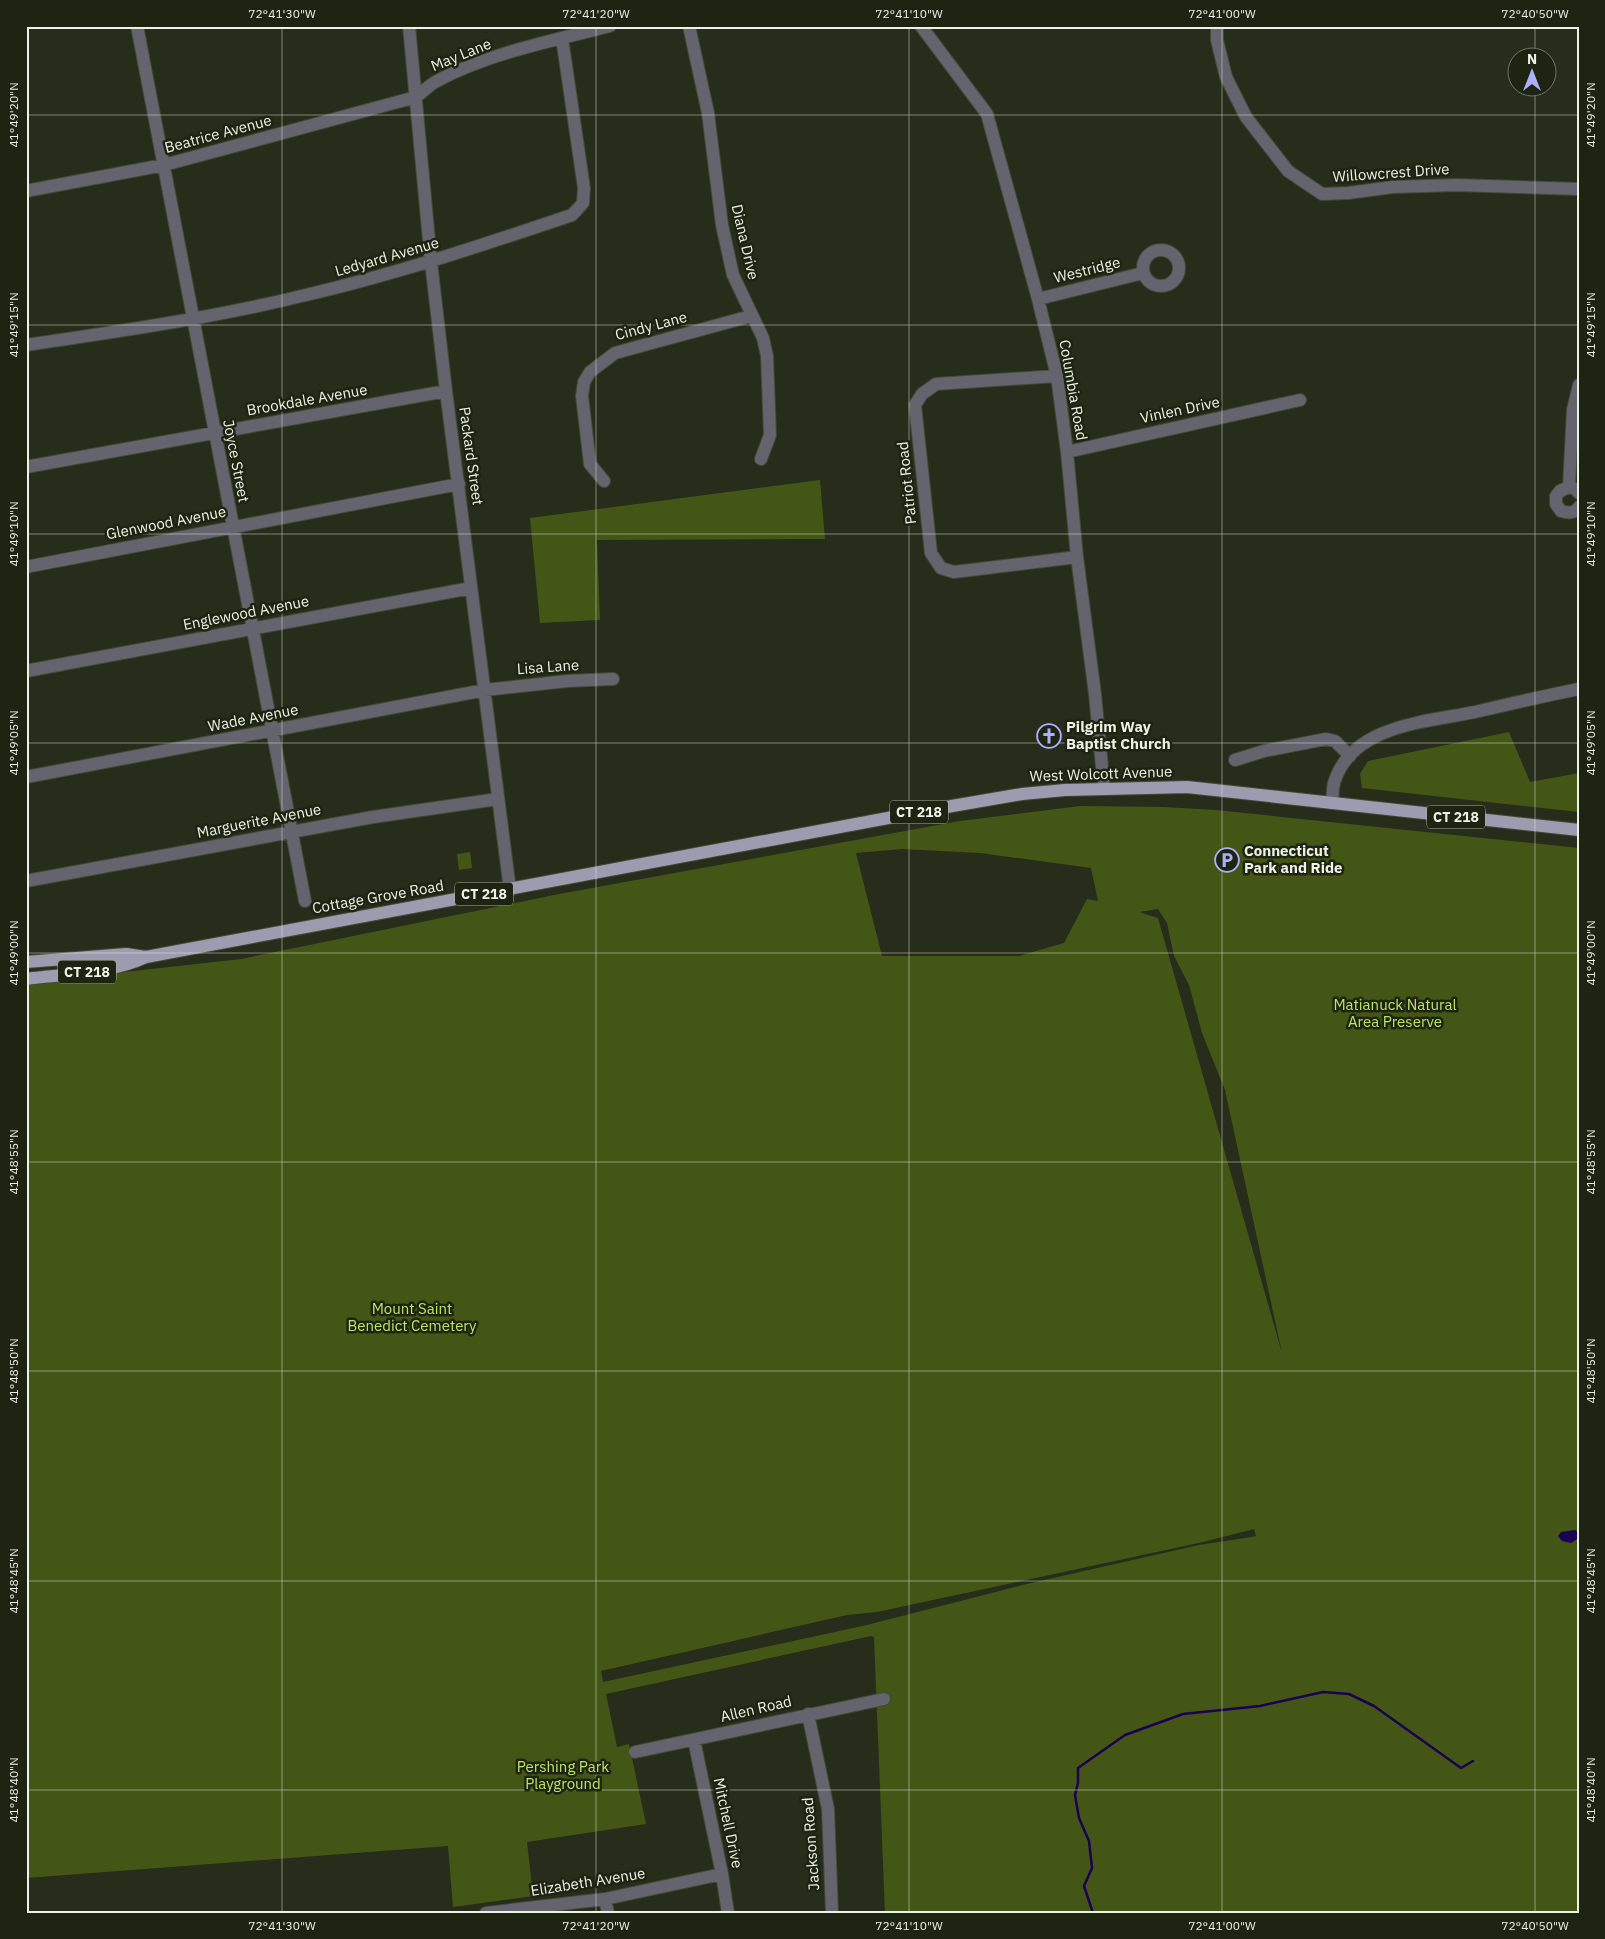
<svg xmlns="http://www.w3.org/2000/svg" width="1605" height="1939" font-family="'IBM Plex Sans',sans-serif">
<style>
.green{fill:#445615;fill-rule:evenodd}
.water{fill:#190251}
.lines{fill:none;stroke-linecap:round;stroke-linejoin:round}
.stream{stroke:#190251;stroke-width:2.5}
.minor-casing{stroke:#434937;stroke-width:14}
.major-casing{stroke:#434937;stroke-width:14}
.minor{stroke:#63646d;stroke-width:12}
.major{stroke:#9b9caf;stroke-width:12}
.ticks{fill:none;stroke:#edf2e6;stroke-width:1;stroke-opacity:0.45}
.labels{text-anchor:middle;stroke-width:5;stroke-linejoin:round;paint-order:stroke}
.shield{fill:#1e2412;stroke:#afb4a6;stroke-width:1}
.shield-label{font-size:14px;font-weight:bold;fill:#edf2e6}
.street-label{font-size:15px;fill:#edf2e6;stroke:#1e2412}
.poi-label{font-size:15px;font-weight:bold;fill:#edf2e6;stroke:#1e2412;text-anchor:start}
.park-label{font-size:15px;fill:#bee46a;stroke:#1e2412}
.neatline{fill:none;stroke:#edf2e6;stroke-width:2}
.ticks-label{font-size:12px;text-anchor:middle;fill:#edf2e6}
</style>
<rect width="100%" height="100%" fill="#272d1b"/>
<path class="green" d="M820 480 825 539 597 540 600 620 540 623 530 518Z
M1509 732 1530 782 1579 773V812L1362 788 1360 774 1368 761Z
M1080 806 1163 807 1216 810 1579 848V1913H885L874 1637 871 1636 606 1694 617 1747 629 1744 646 1824 527 1842 533 1896 453 1907 448 1846 26 1878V983L241 959 559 894 839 843 960 821ZM902 849 980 853 1091 868 1098 901 1087 899 1064 943 1019 956H882L856 853ZM1158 909 1167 923 1174 956 1189 985 1202 1033 1225 1090 1282 1353 1158 918 1139 912ZM1254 1529 1256 1536 1251 1537 1199 1545 1031 1583 867 1625 603 1682 601 1671 847 1615 877 1612 1203 1542Z
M470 852 472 868 459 870 457 854Z"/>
<path class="water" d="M1575 1530 1579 1533V1538L1571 1543 1562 1541 1558 1536 1561 1532Z"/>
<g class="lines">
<path class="stream" d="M1093 1913 1084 1886 1092 1868 1089 1841 1079 1818 1075 1795 1078 1783V1768L1125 1735 1183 1714 1260 1706 1323 1692 1349 1694 1374 1706 1461 1768 1473 1761"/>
<g class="minor-casing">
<path id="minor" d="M137 26 305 901
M409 26 431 262 446 391 510 890
M689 26 708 113 722 225 733 275 763 338 767 356 770 435 761 459
M921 26 987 114 1038 299 1057 376 1067 452 1077 557 1095 694 1104 788
M1217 26V40L1226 77 1246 117 1288 171 1322 194 1348 193 1393 187 1457 185 1579 189
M26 191 164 165 416 97C423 92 429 85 437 81 486 54 555 40 610 26
M1143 268a18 18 0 1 1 36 0a18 18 0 1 1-36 0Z
M1038 299 1143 273
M26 345C122 331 217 317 310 294 399 273 486 244 572 215L583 203 584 188 562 38
M1057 376 936 384 922 394 915 405 931 553 941 568 954 572 1077 557
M1067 452 1300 400
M26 467 446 391
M604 481 590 464 582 396 584 382 590 372 615 353 751 316
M1569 487 1573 410 1579 385
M1579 493 1575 489 1569 487 1560 491 1556 496V504L1561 511C1568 513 1574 514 1579 507
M26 567 459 484
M26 671 471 588
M1235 760 1264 751 1326 739 1335 741 1350 756
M26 777 485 690 567 681 613 679
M1332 803C1333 796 1332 787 1335 780 1354 725 1426 722 1475 712 1509 704 1544 696 1579 689
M26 881 373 817 498 799
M808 1714 828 1809 832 1913
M694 1740 722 1874 728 1913
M635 1752 884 1699
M605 1899 608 1913
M486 1913 605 1899 722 1874"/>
</g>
<g class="major-casing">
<path id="major" d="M26 962 126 954 146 957
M26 979C66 974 109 974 146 957L952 806 1022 794 1065 790 1187 787 1579 830"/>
</g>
<use href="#minor" class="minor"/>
<use href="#major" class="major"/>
</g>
<path class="ticks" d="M282 26V1913M596 26V1913M909 26V1913M1222 26V1913M1535 26V58M1535 88V1913M26 115H1579M26 325H1579M26 534H1579M26 743H1579M26 953H1579M26 1162H1579M26 1371H1579M26 1581H1579M26 1790H1579"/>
<defs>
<g id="church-ring" transform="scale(1.25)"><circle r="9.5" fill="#1e2412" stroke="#aeaefb" stroke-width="1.5"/><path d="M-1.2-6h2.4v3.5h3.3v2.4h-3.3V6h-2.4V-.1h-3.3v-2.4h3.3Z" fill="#aeaefb"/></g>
<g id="parking-ring" transform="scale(1.25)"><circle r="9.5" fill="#1e2412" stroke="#aeaefb" stroke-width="1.5"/><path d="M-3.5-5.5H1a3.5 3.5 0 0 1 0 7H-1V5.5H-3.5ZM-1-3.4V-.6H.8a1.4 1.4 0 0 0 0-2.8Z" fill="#aeaefb"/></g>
</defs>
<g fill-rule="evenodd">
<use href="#church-ring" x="1049" y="736"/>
<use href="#parking-ring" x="1227" y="860"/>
</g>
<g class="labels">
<g class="shield">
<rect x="890" y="800.5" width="58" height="23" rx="4"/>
<rect x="1427" y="805.5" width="58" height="23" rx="4"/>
<rect x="455" y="882.5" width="58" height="23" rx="4"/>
<rect x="58" y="960.5" width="58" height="23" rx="4"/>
</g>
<g class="shield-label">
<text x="919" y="817">CT 218</text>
<text x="1456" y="822">CT 218</text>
<text x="484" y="899">CT 218</text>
<text x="87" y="977">CT 218</text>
</g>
<g class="street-label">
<text transform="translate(461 55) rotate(-22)" y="5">May Lane</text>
<text transform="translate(218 134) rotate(-15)" y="5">Beatrice Avenue</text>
<text transform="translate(1391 173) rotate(-4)" y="5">Willowcrest Drive</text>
<text transform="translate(745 242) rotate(77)" y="5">Diana Drive</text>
<text transform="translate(387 257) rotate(-16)" y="5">Ledyard Avenue</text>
<text transform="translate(1087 270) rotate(-14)" y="5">Westridge</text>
<text transform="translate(651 326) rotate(-15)" y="5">Cindy Lane</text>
<text transform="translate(1073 390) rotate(80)" y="5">Columbia Road</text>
<text transform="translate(307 400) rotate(-10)" y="5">Brookdale Avenue</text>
<text transform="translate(1180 410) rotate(-12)" y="5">Vinlen Drive</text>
<text transform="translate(471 456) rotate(82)" y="5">Packard Street</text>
<text transform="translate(236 461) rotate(79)" y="5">Joyce Street</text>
<text transform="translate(907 483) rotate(-96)" y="5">Patriot Road</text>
<text transform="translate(166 523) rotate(-11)" y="5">Glenwood Avenue</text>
<text transform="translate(246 613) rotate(-11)" y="5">Englewood Avenue</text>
<text transform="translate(548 667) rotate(-4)" y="5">Lisa Lane</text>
<text transform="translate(253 718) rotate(-11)" y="5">Wade Avenue</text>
<text transform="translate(1101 774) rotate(-2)" y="5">West Wolcott Avenue</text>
<text transform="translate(259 821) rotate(-11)" y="5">Marguerite Avenue</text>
<text transform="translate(378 897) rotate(-10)" y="5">Cottage Grove Road</text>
<text transform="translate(756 1709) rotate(-13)" y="5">Allen Road</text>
<text transform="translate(728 1823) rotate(78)" y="5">Mitchell Drive</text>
<text transform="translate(811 1844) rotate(-94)" y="5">Jackson Road</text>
<text transform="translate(588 1882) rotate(-9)" y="5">Elizabeth Avenue</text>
</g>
<g class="poi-label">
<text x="1066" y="732">Pilgrim Way<tspan x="1066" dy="17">Baptist Church</tspan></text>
<text x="1244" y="856">Connecticut<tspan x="1244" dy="17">Park and Ride</tspan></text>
</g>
<g class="park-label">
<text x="1395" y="1010">Matianuck Natural<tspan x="1395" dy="17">Area Preserve</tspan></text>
<text x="412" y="1314">Mount Saint<tspan x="412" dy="17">Benedict Cemetery</tspan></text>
<text x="563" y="1772">Pershing Park<tspan x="563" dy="17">Playground</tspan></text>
</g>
</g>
<rect width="1605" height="1939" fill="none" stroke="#1e2412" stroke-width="55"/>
<g transform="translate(1532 72)"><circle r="24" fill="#1e2412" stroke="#717667"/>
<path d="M0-4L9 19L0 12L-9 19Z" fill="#aeaefb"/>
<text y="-8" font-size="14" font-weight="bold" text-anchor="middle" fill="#edf2e6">N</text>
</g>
<rect x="28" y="28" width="1550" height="1884" class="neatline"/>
<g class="ticks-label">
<text x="282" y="18">72°41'30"W</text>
<text x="596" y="18">72°41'20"W</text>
<text x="909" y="18">72°41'10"W</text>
<text x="1222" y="18">72°41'00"W</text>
<text x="1535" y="18">72°40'50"W</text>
<text transform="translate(14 115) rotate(-90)" y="4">41°49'20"N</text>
<text transform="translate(1591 115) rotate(-90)" y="4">41°49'20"N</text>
<text transform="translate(14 325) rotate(-90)" y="4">41°49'15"N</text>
<text transform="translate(1591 325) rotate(-90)" y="4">41°49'15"N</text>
<text transform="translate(14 534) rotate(-90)" y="4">41°49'10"N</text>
<text transform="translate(1591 534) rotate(-90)" y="4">41°49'10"N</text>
<text transform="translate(14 743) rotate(-90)" y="4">41°49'05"N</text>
<text transform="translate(1591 743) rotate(-90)" y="4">41°49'05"N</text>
<text transform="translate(14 953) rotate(-90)" y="4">41°49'00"N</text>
<text transform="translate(1591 953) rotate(-90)" y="4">41°49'00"N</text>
<text transform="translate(14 1162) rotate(-90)" y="4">41°48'55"N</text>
<text transform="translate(1591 1162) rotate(-90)" y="4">41°48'55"N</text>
<text transform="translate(14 1371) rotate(-90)" y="4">41°48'50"N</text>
<text transform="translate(1591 1371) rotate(-90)" y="4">41°48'50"N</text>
<text transform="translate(14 1581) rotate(-90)" y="4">41°48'45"N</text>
<text transform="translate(1591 1581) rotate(-90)" y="4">41°48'45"N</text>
<text transform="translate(14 1790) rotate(-90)" y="4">41°48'40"N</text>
<text transform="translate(1591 1790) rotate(-90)" y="4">41°48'40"N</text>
<text x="282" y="1930">72°41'30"W</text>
<text x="596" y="1930">72°41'20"W</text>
<text x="909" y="1930">72°41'10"W</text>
<text x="1222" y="1930">72°41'00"W</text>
<text x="1535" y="1930">72°40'50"W</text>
</g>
</svg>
